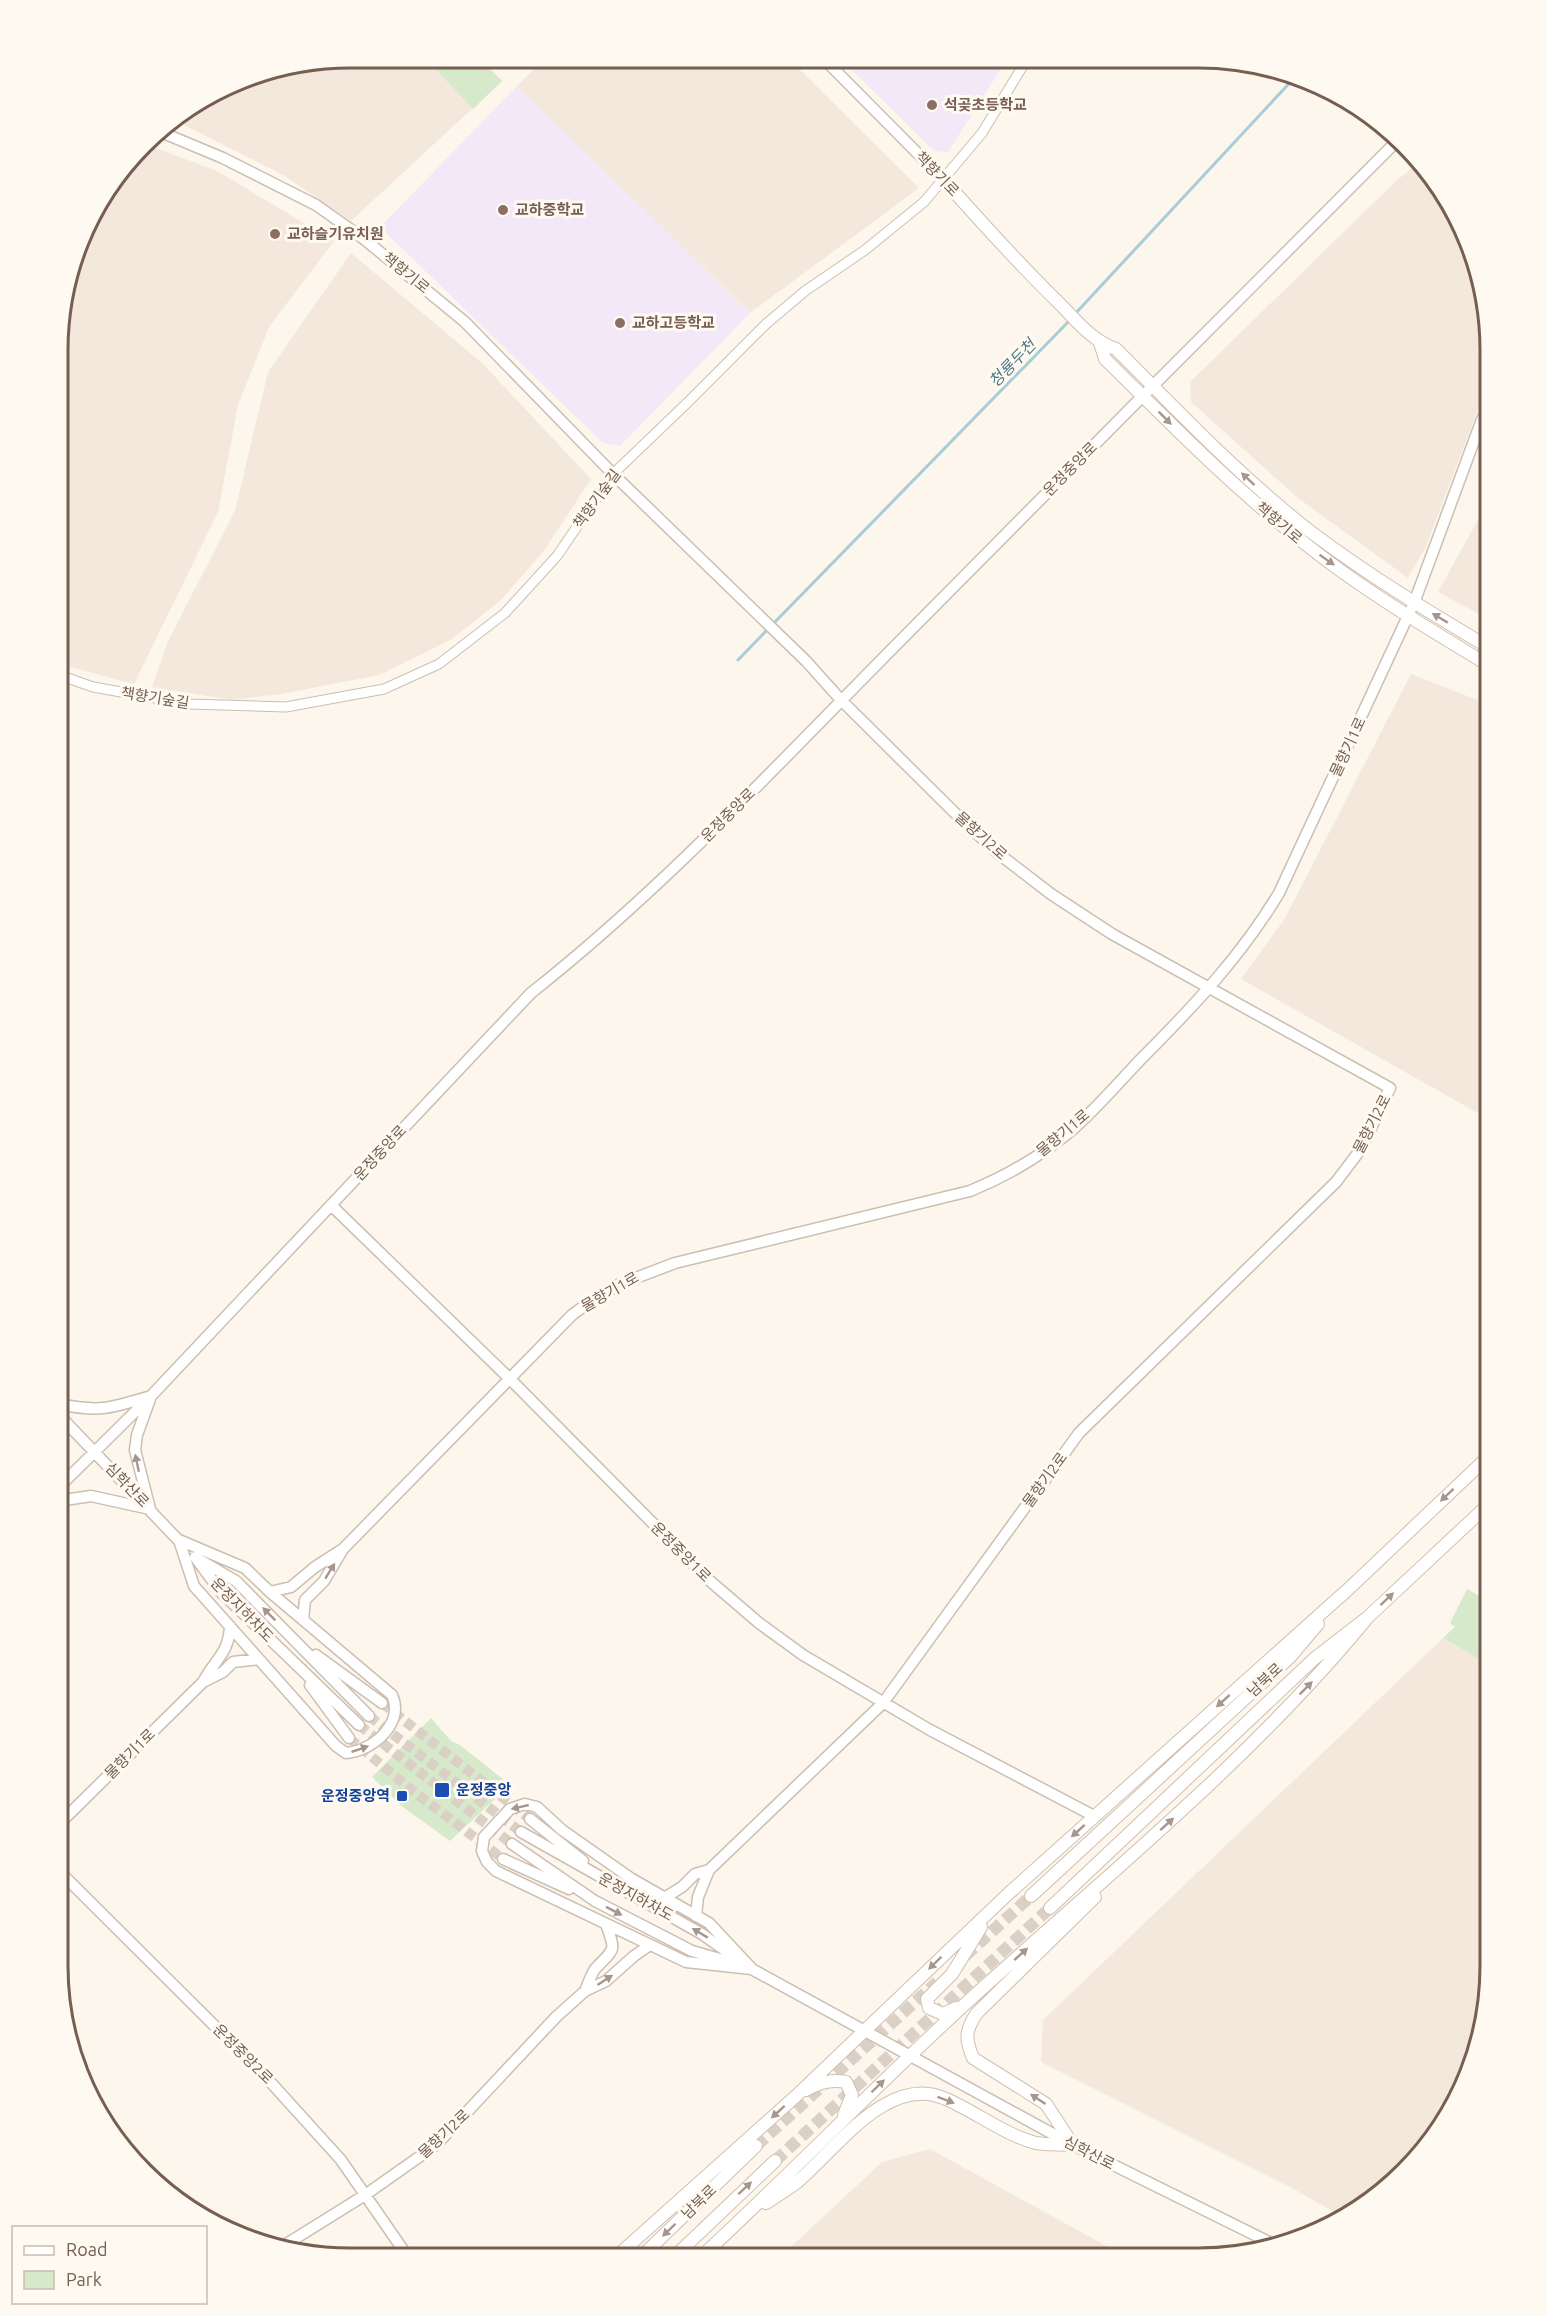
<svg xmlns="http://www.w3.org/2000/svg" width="1547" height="2316" font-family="Ubuntu,'Noto Sans KR',sans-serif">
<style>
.residential{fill:#f3e8db}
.education{fill:#f3e8f8}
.green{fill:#d6e9ca}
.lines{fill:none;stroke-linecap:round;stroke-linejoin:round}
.stream{stroke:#a8cdd6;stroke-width:3}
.tertiary-tunnel{stroke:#dad0c5;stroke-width:10;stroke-dasharray:10 5;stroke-linecap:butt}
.secondary-tunnel{stroke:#dad0c5;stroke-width:12;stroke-dasharray:12 6;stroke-linecap:butt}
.minor-casing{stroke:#cdbeb2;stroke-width:11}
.tertiary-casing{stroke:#cdbeb2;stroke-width:13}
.secondary-casing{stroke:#d0bfb0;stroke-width:14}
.minor{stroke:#fff;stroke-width:9}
.tertiary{stroke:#fff;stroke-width:10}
.secondary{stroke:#fff;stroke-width:12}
.oneway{fill:#a6968d}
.education-dot{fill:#8d6e63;stroke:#fefaf2;stroke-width:2}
.transit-dot{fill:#1a4fb4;stroke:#fefaf2;stroke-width:2}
.labels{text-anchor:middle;stroke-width:6;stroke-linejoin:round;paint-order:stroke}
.education-label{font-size:15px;font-weight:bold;fill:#785e54;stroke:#fefaf2;text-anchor:start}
.street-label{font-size:15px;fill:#765e50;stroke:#fefaf2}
.transit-label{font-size:15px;font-weight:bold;fill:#164399;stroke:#fefaf2;text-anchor:start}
.water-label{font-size:16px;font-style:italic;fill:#4b7b87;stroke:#fefaf2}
.rim{fill:none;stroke:#765e50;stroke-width:3}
</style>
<rect width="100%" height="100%" fill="#fcf6ec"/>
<path class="residential" d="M350 57H478L502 81 351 221 285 176 174 120 255 73Z
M545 58H788L919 188 750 313 517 86Z
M145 144 217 171 334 241 269 327 238 405 218 512 134 684 59 664 60 311 96 204Z
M1420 162 1429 171 1468 237 1490 350V378L1426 546 1408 578 1298 498 1191 402 1190 382 1397 180Z
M351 253 482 363 591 479 543 552 501 600 452 639 379 675 281 694 232 700 152 687 168 641 235 511 268 372Z
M1490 498V620L1438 592Z
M1411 674 1490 705V1120L1241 979 1284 920Z
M1443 1638 1489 1665V1986L1468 2078 1430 2144 1376 2198 1343 2217 1290 2187 1041 2062 1043 2020Z
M930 2149 1130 2259 779 2258 882 2162Z"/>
<path class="education" d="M840 58 1007 59 948 152 934 151Z
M517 86 750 313 620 446 603 443 380 227Z"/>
<path class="green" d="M434 57H478L502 81 473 109 429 62Z
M1467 1589 1485 1599 1490 1594 1489 1665 1443 1638 1455 1627 1450 1623Z
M431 1718 451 1741 460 1745 510 1785 450 1841 403 1807 372 1777Z"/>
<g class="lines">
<path class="stream" d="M1074 315 1296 76
M773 624 1070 320
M738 660 768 629"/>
<path class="tertiary-tunnel" d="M382 1703 530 1819
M369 1716 521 1832
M359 1725 512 1844
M349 1738 413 1791 503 1859"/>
<path class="secondary-tunnel" d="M965 1956 1031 1896
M756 2146 937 1982
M775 2161 1050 1908"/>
<g class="minor-casing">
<path id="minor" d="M59 675 93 687 189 704 286 707 384 689 439 664 505 613 557 556 613 474 686 404 766 324 805 291 865 250 924 202 982 133 1027 59"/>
</g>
<g class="tertiary-casing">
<path id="tertiary" d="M823 58 944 180
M156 130 223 158 316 205 364 239 465 322 613 474 806 661 841 700 961 819 999 854 1051 894 1112 934 1390 1088 1361 1149 1336 1182 1079 1433 883 1703 709 1870
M331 1205 509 1378 710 1581 759 1623 803 1655 930 1730 1094 1816
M58 1404C99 1412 108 1409 148 1397
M58 1414 182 1544
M58 1488 151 1396 531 993C664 888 779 763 898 643 1064 475 1231 307 1398 140
M58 1501 91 1496 150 1509 135 1450 137 1435 150 1399
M179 1540 245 1568 270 1592 392 1695C405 1723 373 1751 346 1753L336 1746 194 1586Z
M343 1549 572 1315 595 1298 620 1284 675 1263 970 1191C1007 1176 1042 1155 1072 1130 1097 1108 1119 1082 1142 1058 1193 1007 1242 955 1279 893L1414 603 1481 422 1490 403
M270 1592 291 1587 315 1567 343 1549 324 1581 305 1600 303 1620
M230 1626C229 1653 216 1658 203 1682L223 1672 233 1662 259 1659
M316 1655 382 1703
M310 1685 349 1738
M359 1725 221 1592 195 1557 236 1581 369 1716
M525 1804 537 1807 562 1830 632 1879 709 1923 752 1969 686 1962 496 1871 487 1862 482 1851 484 1837 510 1809Z
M530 1819 583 1861
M57 1826 203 1682
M521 1832 702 1934 733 1956
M512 1844 595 1901 692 1951 748 1967 1073 2145 1273 2244
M503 1859 569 1889
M57 1869 265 2076 341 2160 408 2257
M664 1898 682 1887 695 1874 709 1870 698 1897 696 1916
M606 1924C617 1954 614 1948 595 1969 591 1975 588 1984 585 1991L606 1981 634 1956 650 1945
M280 2248 365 2195 436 2145 556 2017 585 1991"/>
</g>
<g class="secondary-casing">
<path id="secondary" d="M944 180C981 222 1019 264 1059 303 1077 321 1092 341 1116 349 1179 412 1240 477 1311 532 1368 575 1429 612 1490 648
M1100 343 1105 359C1169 422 1232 487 1303 542 1361 589 1426 627 1490 666
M1340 1597 1490 1455
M1031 1896 1291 1656 1318 1624
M1050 1908 1315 1658 1368 1617 1490 1503
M956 2008 943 2014 929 2008 927 1999 952 1974 981 1927
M806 2090C819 2083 831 2079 846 2082L852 2095 844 2115
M1073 2145 1046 2104 973 2058C965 2039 965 2030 977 2013L1095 1897
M766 2203C776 2196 787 2190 796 2183 834 2152 888 2072 946 2099 974 2111 1007 2136 1036 2143 1048 2145 1061 2144 1073 2145
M616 2257 796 2096 1008 1894 1345 1592
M641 2257 756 2146
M673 2258 775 2161
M700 2258C797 2168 888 2073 986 1985 1117 1867 1256 1754 1368 1617"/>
</g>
<use href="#minor" class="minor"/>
<use href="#tertiary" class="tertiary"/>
<use href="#secondary" class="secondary"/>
</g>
<defs><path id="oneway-solid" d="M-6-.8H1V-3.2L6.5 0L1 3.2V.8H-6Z" transform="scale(1.5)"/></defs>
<g class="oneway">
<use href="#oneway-solid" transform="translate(1165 418) rotate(45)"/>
<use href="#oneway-solid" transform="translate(1248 479) rotate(-137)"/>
<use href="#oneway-solid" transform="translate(1327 560) rotate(35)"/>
<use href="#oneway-solid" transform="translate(1440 618) rotate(-149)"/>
<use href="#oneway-solid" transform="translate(137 1463) rotate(-102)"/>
<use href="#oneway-solid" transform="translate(1447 1495) rotate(137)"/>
<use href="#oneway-solid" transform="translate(330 1571) rotate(-58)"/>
<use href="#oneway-solid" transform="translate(1387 1599) rotate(-43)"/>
<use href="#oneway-solid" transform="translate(269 1614) rotate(-135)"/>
<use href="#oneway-solid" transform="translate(1306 1688) rotate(-45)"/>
<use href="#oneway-solid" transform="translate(1223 1701) rotate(138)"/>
<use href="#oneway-solid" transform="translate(360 1749) rotate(-19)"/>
<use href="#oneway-solid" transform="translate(520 1807) rotate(167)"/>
<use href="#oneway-solid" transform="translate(1167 1824) rotate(-42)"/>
<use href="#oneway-solid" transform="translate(1078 1831) rotate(138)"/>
<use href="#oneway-solid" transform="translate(614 1911) rotate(27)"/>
<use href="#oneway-solid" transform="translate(700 1933) rotate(-149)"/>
<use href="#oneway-solid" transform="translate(1021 1954) rotate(-42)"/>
<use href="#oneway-solid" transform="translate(935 1963) rotate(136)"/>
<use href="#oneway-solid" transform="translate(605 1980) rotate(-33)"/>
<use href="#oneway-solid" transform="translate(878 2086) rotate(-44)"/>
<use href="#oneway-solid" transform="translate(1038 2099) rotate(-147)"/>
<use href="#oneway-solid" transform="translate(946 2100) rotate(21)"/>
<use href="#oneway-solid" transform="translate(778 2112) rotate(138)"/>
<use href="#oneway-solid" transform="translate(745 2188) rotate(-43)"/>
<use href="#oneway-solid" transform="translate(669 2230) rotate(136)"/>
</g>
<g class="education-dot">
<circle cx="932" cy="105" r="6"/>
<circle cx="503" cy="210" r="6"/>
<circle cx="275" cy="234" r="6"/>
<circle cx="620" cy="323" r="6"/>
</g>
<g class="transit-dot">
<rect x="434" y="1782" width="16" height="16" rx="3"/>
<rect x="396" y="1790" width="12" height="12" rx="3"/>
</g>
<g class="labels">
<g class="education-label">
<text x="944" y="110">석곶초등학교</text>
<text x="515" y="215">교하중학교</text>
<text x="287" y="239">교하슬기유치원</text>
<text x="632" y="328">교하고등학교</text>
</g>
<g class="street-label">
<text transform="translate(937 174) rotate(46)" y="5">책향기로</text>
<text transform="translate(406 273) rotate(39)" y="5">책향기로</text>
<text transform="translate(1070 469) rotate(-45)" y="5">운정중앙로</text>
<text transform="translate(597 499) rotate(-54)" y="5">책향기숲길</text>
<text transform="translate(1279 523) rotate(40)" y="5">책향기로</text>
<text transform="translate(155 698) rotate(9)" y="5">책향기숲길</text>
<text transform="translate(1348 747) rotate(-65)" y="5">물향기1로</text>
<text transform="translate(728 815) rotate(-45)" y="5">운정중앙로</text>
<text transform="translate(981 836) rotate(42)" y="5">물향기2로</text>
<text transform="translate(1372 1124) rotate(-63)" y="5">물향기2로</text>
<text transform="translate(1063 1133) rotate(-40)" y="5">물향기1로</text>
<text transform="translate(380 1153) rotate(-47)" y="5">운정중앙로</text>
<text transform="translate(610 1292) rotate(-30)" y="5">물향기1로</text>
<text transform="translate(1045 1480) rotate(-54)" y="5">물향기2로</text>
<text transform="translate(127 1485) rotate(46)" y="5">심학산로</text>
<text transform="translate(681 1552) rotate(45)" y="5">운정중앙1로</text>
<text transform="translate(242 1610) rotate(46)" y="5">운정지하차도</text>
<text transform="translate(1265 1680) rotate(-43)" y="5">남북로</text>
<text transform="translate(130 1754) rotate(-45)" y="5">물향기1로</text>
<text transform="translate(636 1897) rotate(29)" y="5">운정지하차도</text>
<text transform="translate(243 2054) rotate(45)" y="5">운정중앙2로</text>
<text transform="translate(444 2134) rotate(-43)" y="5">물향기2로</text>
<text transform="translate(1089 2153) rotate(27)" y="5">심학산로</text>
<text transform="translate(699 2202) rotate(-44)" y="5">남북로</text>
</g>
<g class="transit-label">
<text x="456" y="1795">운정중앙</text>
<text x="390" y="1801" text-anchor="end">운정중앙역</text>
</g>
<g class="water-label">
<text transform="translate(1012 363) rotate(-46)" y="6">청룡두천</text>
</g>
</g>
<path d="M0 0H1547V2316H0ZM350 68H1198A282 282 0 0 1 1480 350V1966A282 282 0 0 1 1198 2248H350A282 282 0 0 1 68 1966V350A282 282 0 0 1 350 68Z" fill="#fefaf2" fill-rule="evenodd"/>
<path class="rim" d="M350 68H1198A282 282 0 0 1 1480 350V1966A282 282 0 0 1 1198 2248H350A282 282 0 0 1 68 1966V350A282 282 0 0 1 350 68Z"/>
<rect x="12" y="2226" width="195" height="78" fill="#fefaf2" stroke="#c8bcb1" stroke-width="1.5"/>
<rect x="24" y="2246" width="30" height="9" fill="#ffffff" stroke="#c8bcb1" stroke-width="1.5"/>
<text x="66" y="2256" font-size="18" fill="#765e50">Road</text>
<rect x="24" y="2271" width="30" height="18" fill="#d6e9ca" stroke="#c8bcb1" stroke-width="1.5"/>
<text x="66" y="2286" font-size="18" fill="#765e50">Park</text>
</svg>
